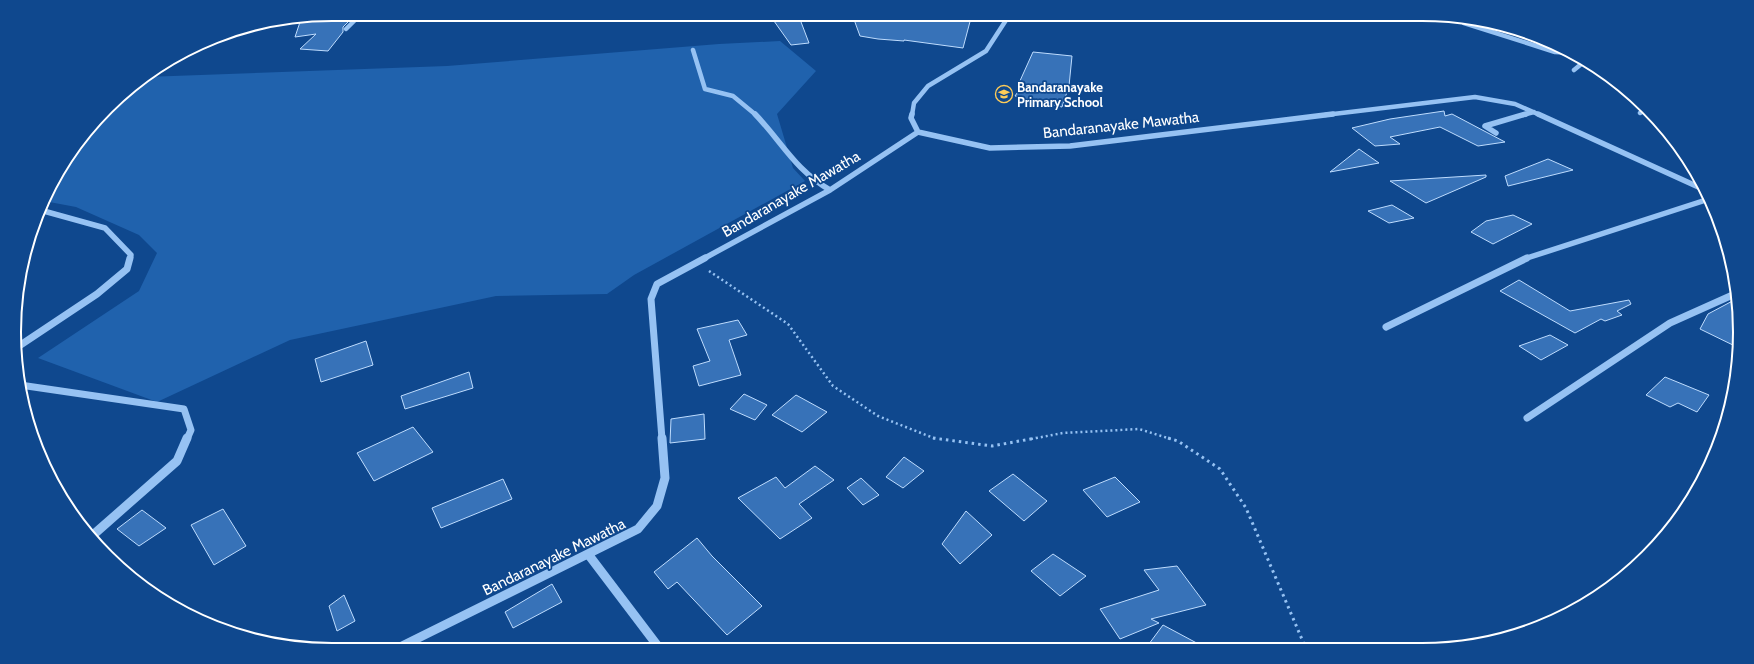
<svg xmlns="http://www.w3.org/2000/svg" width="1754" height="664" font-family="Cabin,sans-serif">
<style>
.green{fill:#2062ad}
.building{fill:#3772b8;stroke:#bedcfe}
.lines{fill:none;stroke-linecap:round;stroke-linejoin:round}
.path-far1{stroke:#96c2f3;stroke-width:2.5;stroke-dasharray:2 3;stroke-linecap:butt}
.path{stroke:#96c2f3;stroke-width:3;stroke-dasharray:2.5 4;stroke-linecap:butt}
.minor-far3{stroke:#96c2f3;stroke-width:4.5}
.minor-far2{stroke:#96c2f3;stroke-width:5.5}
.minor-far1{stroke:#96c2f3;stroke-width:7}
.minor{stroke:#96c2f3;stroke-width:9}
.labels{text-anchor:middle;stroke-width:3.5;stroke-linejoin:round;paint-order:stroke}
.far-poi-label{font-size:13px;font-weight:bold;fill:#fff;stroke:#0f488e;text-anchor:start}
.street-label{font-size:15px;fill:#fff;stroke:#0f488e}
.rim{fill:none;stroke:#fff;stroke-width:2}
</style>
<rect width="100%" height="100%" fill="#0f488e"/>
<path class="green" d="M780 41 816 71 777 114 793 168 805 181 634 275 607 294 496 296 290 340 157 402 38 358 139 291 157 253 139 235 76 207 44 201 56 173 123 93 145 77 447 66 719 44Z"/>
<path class="building" d="M356 14 343 27V32L328 51 300 49 316 34 295 37 301 19 326 15Z
M769 14H798L809 43 791 45Z
M852 14H972L963 48 904 40V41L878 39 860 36Z
M1033 52 1072 56 1069 86 1062 107 1015 96 1024 83H1019Z
M1444 111 1445 116 1452 114 1505 142 1478 146 1440 127 1390 137 1400 144 1375 146 1352 128 1390 119Z
M1359 149 1379 163 1330 172Z
M1548 159 1573 170 1508 186 1505 176Z
M1486 175V177L1426 203 1390 181Z
M1392 205 1414 218 1389 223 1368 211Z
M1513 215 1532 224 1493 244 1471 232 1486 221Z
M1519 280 1570 311 1629 300 1631 304 1617 311 1622 315 1605 321 1601 319 1575 333 1500 291Z
M1738 298 1739 333V348L1700 329 1708 314Z
M738 320 747 335 729 340 741 375 699 386 693 366 710 361 697 329Z
M1550 335 1568 345 1541 360 1519 346Z
M366 341 373 365 321 382 315 359Z
M469 372 473 388 405 409 401 396Z
M1665 377 1709 395 1697 412 1678 403 1670 407 1646 395Z
M744 394 767 405 755 420 730 409Z
M796 395 827 412 802 432 772 415Z
M704 414 705 439 670 443 671 419Z
M413 427 433 452 374 481 357 453Z
M904 457 924 471 903 488 886 477Z
M815 466 834 480 799 504 812 518 780 539 738 498 776 477 785 488Z
M1013 474 1047 501 1024 521 989 491Z
M1115 477 1140 502 1107 517 1083 490Z
M861 478 879 495 863 505 847 488Z
M503 479 512 499 441 528 432 508Z
M223 509 246 546 214 565 191 525Z
M142 510 166 528 139 546 117 529Z
M966 511 992 535 960 564 942 544Z
M697 538 712 556 762 606 727 635 677 582 668 589 654 572Z
M1053 554 1086 576 1060 596 1031 571Z
M1177 566 1206 605 1151 619 1159 623 1120 639 1100 609 1159 590 1144 570Z
M552 584 562 602 513 628 505 612Z
M344 595 355 621 337 631 329 606Z
M1163 625 1206 648H1146Z"/>
<g class="lines">
<path class="path-far1" d="M709 271 788 324 833 386 878 416 936 439
M1031 439 1063 433 1139 429 1171 439"/>
<path class="path" d="M933 438 992 446 1036 438
M1168 438 1178 441 1220 469 1246 508 1304 644 1308 648"/>
<path class="minor-far3" d="M531 19 532 14
M1464 23 1555 52 1573 53
M346 29 361 14
M693 50 705 89 733 96 756 115
M1574 70 1585 61
M1640 113 1647 109
M912 115 914 103 928 86 986 51 1010 14
M1325 115 1475 97 1515 104 1540 115
M1523 115 1534 112"/>
<path class="minor-far2" d="M755 114C782 142 795 170 830 190
M912 114 911 118 918 132
M1538 114 1705 190
M1496 133 1485 126 1526 114
M40 210 105 228 131 255 130 259
M703 259 830 190 918 132 990 148 1070 146 1333 114
M1524 259 1709 199"/>
<path class="minor-far1" d="M1386 327 1527 258
M19 346 97 294 127 269 130 258
M20 385 184 409 191 430 187 439
M1527 418 1670 323 1737 293
M662 439 651 299 657 284 705 258"/>
<path class="minor" d="M93 535 177 461 187 438
M588 554 660 649
M394 650 638 529 657 506 665 478 662 438"/>
</g>
<defs>
<g id="school-ring" transform="scale(0.9)"><circle r="9.5" fill="#0f488e" stroke="#ffcc58" stroke-width="1.5"/><path d="M0-5L7-2L0 1L-7-2ZM-4 1L0 2.5L4 1V4Q0 6-4 4Z" fill="#ffcc58"/></g>
</defs>
<g fill-rule="evenodd">
<use href="#school-ring" x="1004" y="94"/>
</g>
<g class="labels">
<g class="far-poi-label">
<text x="1017" y="92">Bandaranayake<tspan x="1017" dy="15">Primary School</tspan></text>
</g>
<g class="street-label">
<text transform="translate(1121 125) rotate(-6)" y="5">Bandaranayake Mawatha</text>
<text transform="translate(791 194) rotate(-30)" y="5">Bandaranayake Mawatha</text>
<text transform="translate(554 557) rotate(-26)" y="5">Bandaranayake Mawatha</text>
</g>
</g>
<path d="M0 0H1754V664H0ZM332 21H1422A311 311 0 0 1 1733 332V332A311 311 0 0 1 1422 643H332A311 311 0 0 1 21 332V332A311 311 0 0 1 332 21Z" fill="#0f488e" fill-rule="evenodd"/>
<path class="rim" d="M332 21H1422A311 311 0 0 1 1733 332V332A311 311 0 0 1 1422 643H332A311 311 0 0 1 21 332V332A311 311 0 0 1 332 21Z"/>
</svg>
